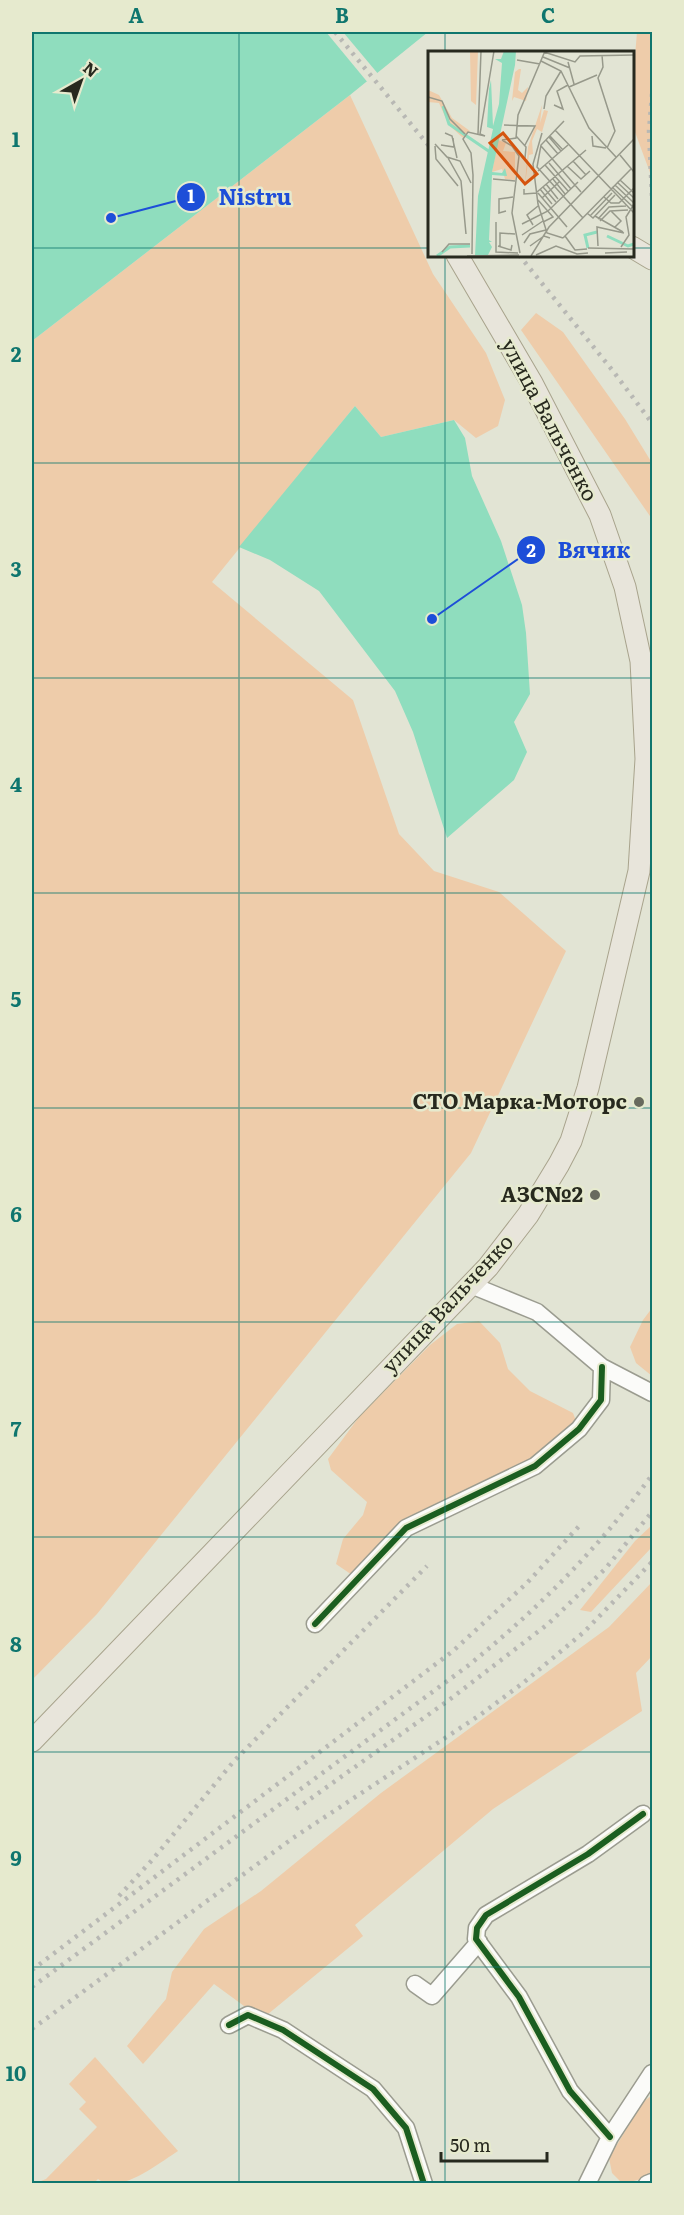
<svg xmlns="http://www.w3.org/2000/svg" width="684" height="2215" font-family="Literata,serif">
<style>
.green{fill:#eca}
.water{fill:#8fddbe}
.pier{fill:#e2e4d4}
.lines{fill:none;stroke-linecap:round;stroke-linejoin:round}
.minor-casing{stroke:#9b9c90;stroke-width:19}
.major-casing{stroke:#a8a38c;stroke-width:23}
.minor{stroke:#fbfbf9;stroke-width:16}
.major{stroke:#e8e5db;stroke-width:21}
.rail{stroke:#b8b8b4;stroke-width:4.5;stroke-dasharray:3 6;stroke-linecap:butt}
.cycleway-casing{stroke:#e6eace;stroke-width:10}
.cycleway{stroke:#1b5e20;stroke-width:6}
.grid{fill:none;stroke:#0f766e;stroke-width:1.5;stroke-opacity:0.55}
.poi-dot{fill:#686a5e;stroke:#e6eace;stroke-width:2}
.labels{text-anchor:middle;stroke-width:5;stroke-linejoin:round;paint-order:stroke}
.street-label{font-size:21px;fill:#27291e;stroke:#e6eace}
.poi-label{font-size:21px;font-weight:bold;fill:#27291e;stroke:#e6eace;text-anchor:end}
.inset-river{fill:none;stroke:#8fddbe;stroke-width:3}
.inset-road{fill:none;stroke:#97998b;stroke-width:1.5}
.view{fill:#d5540e;fill-opacity:0.15;stroke:#d5540e;stroke-width:3}
.inset-edge{fill:none;stroke:#27291e;stroke-width:3}
.leader{fill:none;stroke:#1d4ed8;stroke-width:2}
.callout-dot{fill:#1d4ed8;stroke:#e6eace;stroke-width:2}
.mark-label{font-size:18px;text-anchor:middle;font-weight:bold;fill:#fff}
.callout-label{font-size:22px;text-anchor:middle;font-weight:bold;fill:#1d4ed8;stroke:#e6eace;stroke-width:5;stroke-linejoin:round;paint-order:stroke}
.neatline{fill:none;stroke:#0f766e;stroke-width:2}
.grid-label{font-size:20px;text-anchor:middle;font-weight:bold;fill:#0f766e}
</style>
<rect width="100%" height="100%" fill="#e2e4d4"/>
<path class="green" d="M637 32H652V178L632 124V92Z
M350 95 433 274 486 353 505 400 498 426 476 438 454 420 381 437 355 406 212 582 353 700 399 834 434 871 499 892 566 951 471 1153 97 1614 32 1680V341Z
M536 313 563 332 625 419 652 463V519L521 330Z
M652 1308V1376L636 1363 630 1347 643 1320Z
M479 1321 500 1343 508 1369 530 1391 573 1413 579 1429 535 1466 406 1528 358 1579 336 1564 343 1539 363 1515 367 1502 331 1470 328 1459 359 1417 430 1345 457 1324Z
M652 1525V1547L591 1612 580 1610 635 1541Z
M652 1582V1656L636 1673 642 1711 493 1809 355 1925 363 1936 262 2019 214 1984 143 2064 127 2046 166 1999 172 1972 204 1929 261 1891 381 1793 609 1627Z
M95 2057 178 2151C159 2163 119 2196 98 2179L94 2183H36L46 2179 97 2127 79 2109 86 2102 69 2084Z
M652 2095V2176L630 2182H621L612 2173 609 2158 642 2103Z"/>
<path class="water" d="M32 32H428L350 95 32 341Z
M355 406 381 437 454 420 465 438 472 476 501 541 522 605 526 633 530 694 514 722 527 752 514 780 447 838 413 732 395 691 319 591 270 560 239 547Z"/>
<path class="pier" d="M326 32H343L379 75 369 84Z"/>
<g class="lines">
<g class="minor-casing">
<path id="minor" d="M471 1285 537 1312 602 1367 652 1393
M315 1624 406 1528 535 1466 579 1429 601 1400 602 1367
M415 1984 432 1996 479 1942
M229 2025 248 2015 283 2030 373 2089 406 2128 424 2184
M610 2137 570 2091 519 1997 476 1939 477 1928 486 1915 588 1854 643 1814
M587 2184 610 2137 652 2073
M647 2184 652 2182"/>
</g>
<g class="major-casing">
<path id="major" d="M632 247 652 259
M32 1741 488 1267 528 1215 559 1164 571 1141 588 1088 639 871 646 759 641 661 625 587 600 515 532 383 457 255"/>
</g>
<use href="#minor" class="minor"/>
<use href="#major" class="major"/>
<path class="rail" d="M335 32 429 146
M652 94 649 131 652 197
M519 255 613 371 652 423
M296 1809 449 1700 548 1624 605 1569 652 1512
M119 1896 153 1859 234 1761 427 1566
M32 1970 453 1651 527 1583 580 1525
M32 1987 469 1665C540 1607 597 1550 652 1475
M32 2029 293 1838 480 1715 523 1683 584 1632 652 1562"/>
<g class="cycleway-casing">
<path id="cycleway" d="M315 1624 406 1528 535 1466 579 1429 601 1400 602 1367
M229 2025 248 2015 283 2030 373 2089 406 2128 424 2184
M610 2137 570 2091 519 1997 476 1939 477 1928 486 1915 588 1854 643 1814"/>
</g>
<use href="#cycleway" class="cycleway"/>
</g>
<path class="grid" d="M239 32V2184M445 32V52M32 248H429M632 248H652M445 255V2184M32 463H652M32 678H652M32 893H652M32 1108H652M32 1322H652M32 1537H652M32 1752H652M32 1967H652"/>
<g class="poi-dot">
<circle cx="639" cy="1102" r="6"/>
<circle cx="595" cy="1195" r="6"/>
</g>
<g class="labels">
<g class="street-label">
<text transform="translate(549 420) rotate(62)" y="7">улица Вальченко</text>
<text transform="translate(448 1304) rotate(-47)" y="7">улица Вальченко</text>
</g>
<g class="poi-label">
<text x="627" y="1109">СТО Марка-Моторс</text>
<text x="583" y="1202">АЗС№2</text>
</g>
</g>
<g transform="translate(428 51)">
<rect width="206" height="206" fill="#e2e4d4"/>
<path d="M42 0H50L48 54 43 50ZM91 18H93L90 39 94 42 100 36 98 50 86 46 84 50 87 21ZM0 39 11 44 24 67 42 80 35 87 21 74 11 52 0 51ZM114 54 112 72 116 59 120 60 114 81 109 78 104 90 105 103 101 104 97 133 100 96ZM70 89 78 92 75 100 87 101V129L77 128 74 118 64 121Z" fill="#eca"/>
<path d="M76 0H88L87 14 64 121 74 122 77 117 79 125 64 124 61 189 64 191H61L64 196 60 204 47 205 50 145 65 78 59 76 61 38 63 29 65 75 71 53 74 12 67 8H73Z" fill="#8fddbe"/>
<path class="inset-river" d="M15 55 21 73 62 101M179 185 200 195 206 193M160 197 157 184 169 181M9 205 22 196 42 195"/>
<path class="inset-road" d="M116 1 147 11 152 5 206 4M174 4 175 16 170 27 187 80 179 97M115 6 142 17M89 9 112 13M113 10 133 20 161 77 188 106M140 11 146 33M141 36 169 24M0 46 14 50 22 68 37 83M126 54 135 58 129 40 140 34M116 58 118 45 133 20M136 70 113 94 109 116 155 167M76 74 107 75 97 94M127 79 206 162M17 82 24 85 29 107M114 82 105 113 110 153 119 182 135 187M50 83 53 0M88 85 98 96 97 107M122 85 135 99M164 85 165 95 178 97M121 86 133 100M74 89 84 95 91 105 84 162 92 202M74 89 88 87 90 64 117 0M118 89 130 103M7 93 19 106 32 110 43 132M13 94 26 96 25 87M7 95 8 108 30 135M113 95 153 141M192 104 206 121M20 107 33 130 38 183M145 110 158 124M121 112 143 138M117 114 140 140M139 115 153 128 162 120M110 120 140 94M65 128 87 130M125 128 137 143M192 129 206 142M189 131 206 147M118 133 130 148M187 134 206 152M115 136 128 151M184 136 206 157M96 138V143L109 142M112 138 124 153M109 141 158 99M110 142 139 176M176 146 183 152H191L206 137M114 147 131 131M110 149 125 166 115 171M78 160 71 162V148L85 146M183 160 193 170 187 176M159 162 165 167 187 144M162 165 184 142M167 165 195 181M170 168 181 156 198 155M172 170 182 160 200 159M68 171V201L90 202M94 173 120 160 150 131M105 174 99 164 110 155M94 184 115 170M137 185 147 199 159 198M135 187 203 118M96 192 102 183 118 179M70 195 83 199 84 194M72 195V182L87 183M102 195 116 185 122 187M170 195 169 176 196 182M193 196 201 184 198 166 206 153M160 197 206 198M14 201 21 193H42M177 202 199 201M44 203 45 124 43 102 35 88 40 81 57 85 52 83 66 0M108 204 128 195 149 203 160 202M39 205 91 204M103 205 121 176 206 88"/>
<path class="view" d="M75 82 109 123 97 133 62 92Z"/>
<rect width="206" height="206" class="inset-edge"/>
</g>
<path class="leader" d="M111 218L191 197M432 619L531 550"/>
<g class="callout-dot">
<circle cx="111" cy="218" r="6"/>
<circle cx="432" cy="619" r="6"/>
<circle cx="191" cy="197" r="15"/>
<circle cx="531" cy="550" r="15"/>
</g>
<g class="mark-label">
<text x="191" y="203">1</text>
<text x="531" y="557">2</text>
</g>
<g class="callout-label">
<text x="255" y="205">Nistru</text>
<text x="594" y="558">Вячик</text>
</g>
<rect width="684" height="2215" fill="none" stroke="#e6eace" stroke-width="66"/>
<g transform="translate(81 81) rotate(40)" stroke="#e6eace" stroke-width="4.5" paint-order="stroke">
<path d="M0-4.5L10 22L0 15L-10 22Z" fill="#27291e"/>
<text y="-9" font-size="16" font-weight="bold" text-anchor="middle" fill="#27291e">N</text>
</g>
<path d="M441 2152v9h106v-9" fill="none" stroke="#27291e" stroke-width="3"/>
<text x="450" y="2152" font-size="18" fill="#27291e" stroke="#e6eace" stroke-width="4.5" paint-order="stroke">50 m</text>
<rect x="33" y="33" width="618" height="2149" class="neatline"/>
<g class="grid-label">
<text x="136" y="23">A</text>
<text x="342" y="23">B</text>
<text x="548" y="23">C</text>
<text x="16" y="147">1</text>
<text x="16" y="362">2</text>
<text x="16" y="577">3</text>
<text x="16" y="792">4</text>
<text x="16" y="1007">5</text>
<text x="16" y="1222">6</text>
<text x="16" y="1437">7</text>
<text x="16" y="1652">8</text>
<text x="16" y="1866">9</text>
<text x="16" y="2081">10</text>
</g>
</svg>
